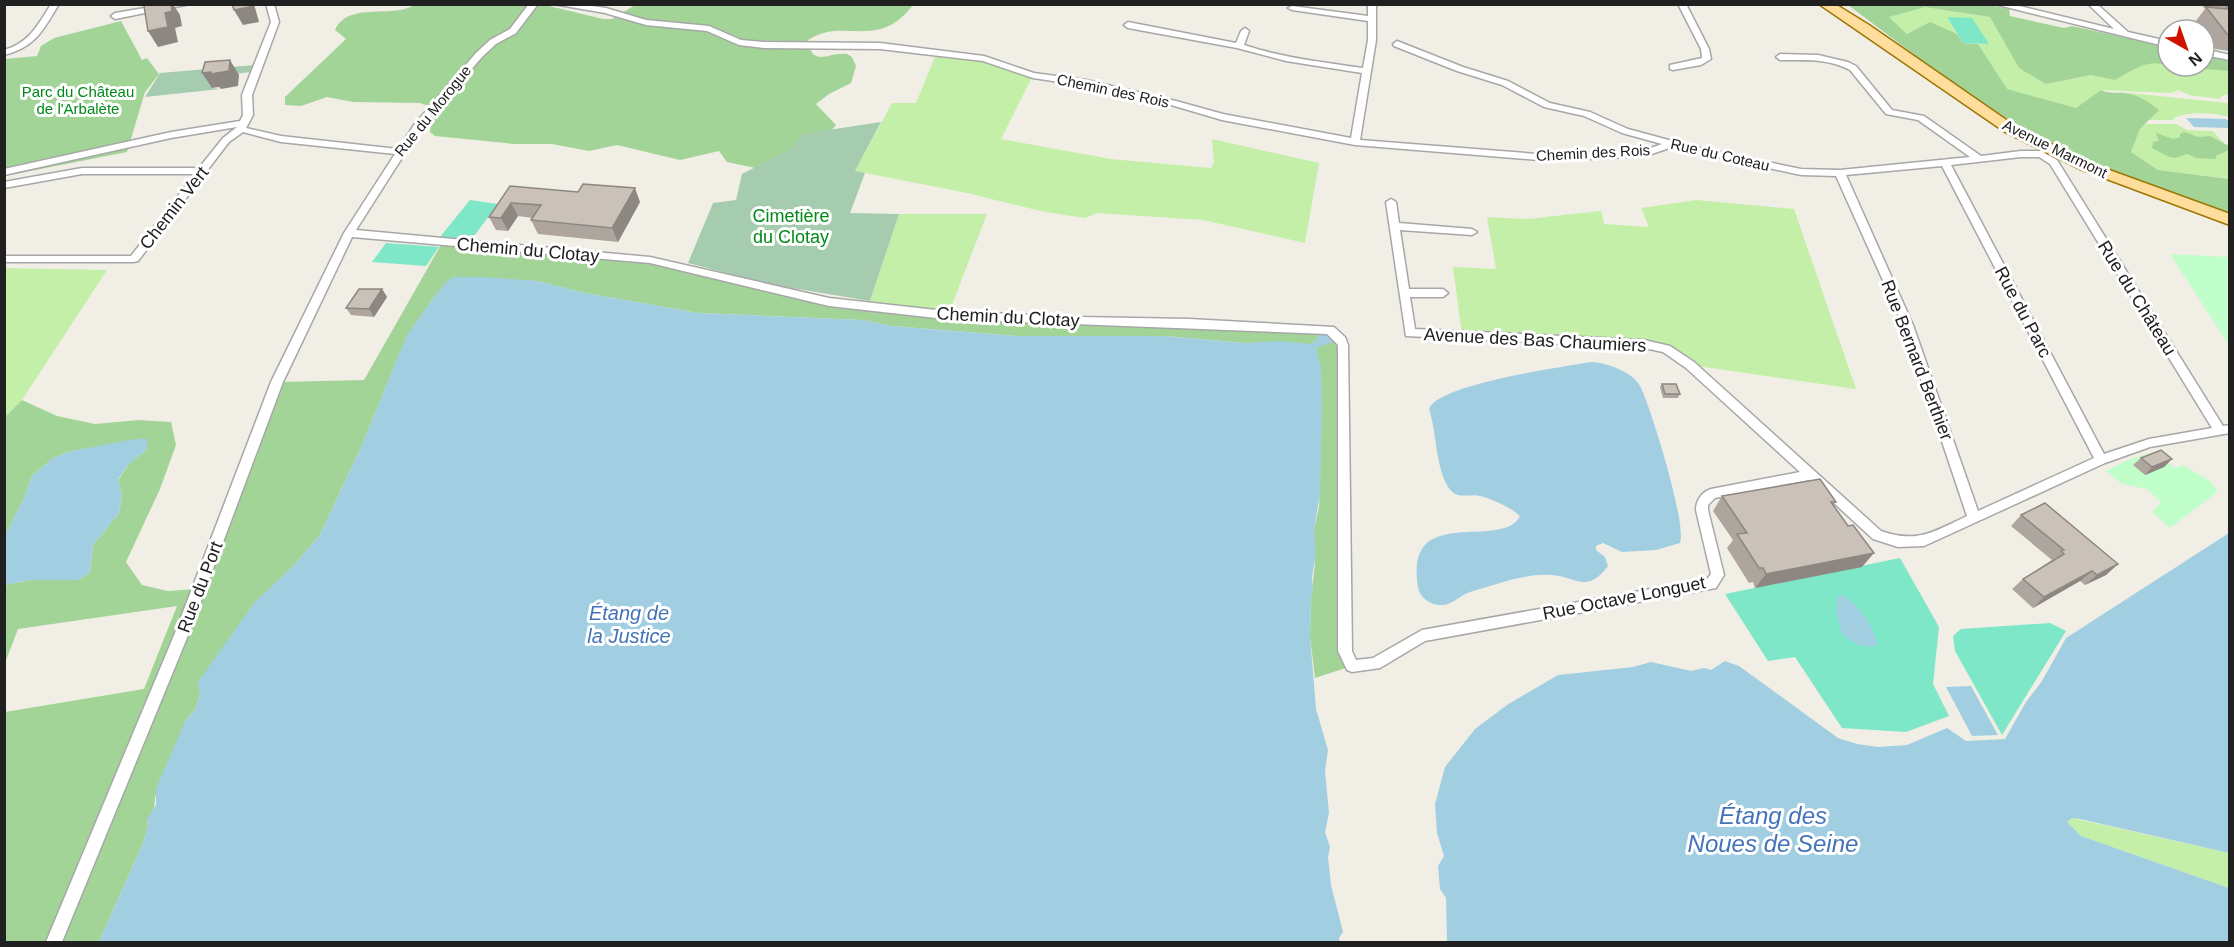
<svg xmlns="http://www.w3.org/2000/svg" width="2234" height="947" font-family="Arial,sans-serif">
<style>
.grass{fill:#c4efa8;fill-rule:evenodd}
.forest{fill:#a3d497}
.cemetery{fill:#a5ccae}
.park{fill:#c0feca}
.pitch{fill:#7de7c7}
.water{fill:#a2cee2}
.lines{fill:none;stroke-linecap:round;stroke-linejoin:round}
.street-casing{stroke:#a7a7a7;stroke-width:3}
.primary-casing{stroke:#9c7600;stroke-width:3}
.street{fill:#fff;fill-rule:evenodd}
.primary{fill:#ffdd9d;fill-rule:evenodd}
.wall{fill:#aea69e}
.shaded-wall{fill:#8d8781}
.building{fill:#cac1b8;stroke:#8d8781;stroke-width:1.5}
.labels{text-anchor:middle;stroke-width:6;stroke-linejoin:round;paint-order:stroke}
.far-street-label{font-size:15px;fill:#202020;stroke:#fff}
.far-park-label{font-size:15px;fill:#028a19;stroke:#fff}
.street-label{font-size:18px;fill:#202020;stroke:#fff}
.park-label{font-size:18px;fill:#028a19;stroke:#fff}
.water-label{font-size:20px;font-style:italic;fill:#4373b9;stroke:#fff}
.near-water-label{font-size:24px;font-style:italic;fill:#4373b9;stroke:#fff}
</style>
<rect width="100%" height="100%" fill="#f1eee5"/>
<path class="grass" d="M1916 5 1990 17 2046 84 2091 75 2115 80 2145 63 2156 60C2177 70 2206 66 2229 69V94L2221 96 2220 99 2189 95 2178 90 2171 93 2102 90 2076 108 2019 103 1907 34 1888 17ZM1947 17 1988 44H1978L1991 65 1934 35 1957 34Z
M937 52 984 59 1033 75 1001 139 1111 159 1211 168 1214 162 1212 139 1319 163 1305 243 1203 220 1097 213 1085 218 1045 212 967 193 855 171 892 103H916Z
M2120 92 2228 103 2229 117C2214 113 2189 111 2174 118V120H2147Z
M2146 124H2176L2187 130 2213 131 2229 149V179L2158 170 2131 152 2140 129Z
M1697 200 1794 209 1856 389 1690 365 1666 349 1462 335 1453 267 1496 269 1487 217 1527 219 1601 211 1604 224 1649 227 1641 208Z
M899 214H987L948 315 870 301Z
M5 268 107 270 22 400 5 417Z
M2072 818 2229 853V888L2081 836 2067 825V822Z"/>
<path class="forest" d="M416 4H541L603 19H612L635 5H913C877 52 844 16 808 40 812 69 829 51 847 54L852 57 856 66 851 83 829 94 816 104 836 125 811 154 755 168 727 162 719 151 680 160 617 145 589 151 552 144H514L435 136 430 132 433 114 426 105 420 103 353 102 327 97 301 106 285 105V97L346 39 335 30C349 0 393 20 416 4Z
M1848 5 1983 4 2009 9 2010 16 2064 28 2072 26 2168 47V66H2204V55L2229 61V71L2166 66C2149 57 2130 72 2115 80L2091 75 2046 84 2019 68 1990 17 1925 7 1889 17 1907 34 1930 22 1957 34 1963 43 1978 44 2007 89 2076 108 2101 90C2108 94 2114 92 2122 93 2137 94 2146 100 2159 110L2140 129 2131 152 2158 170 2229 179V213C2165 188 2096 169 2035 135 1968 98 1909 50 1848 5Z
M121 21 142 60 147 58 159 74 145 92 127 152 5 176V59L37 56 41 46 54 38Z
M2184 132 2199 137 2210 136 2229 146V150L2216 156V159L2196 158 2187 154 2175 158 2169 157 2152 148 2153 142 2159 141 2156 133 2173 139 2180 137V134Z
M442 243 650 260 829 302 930 312 1321 329 1341 340 1352 666 1315 678 1310 636 1311 598 1315 564 1314 529 1319 507 1320 483 1321 377 1316 348 1321 333 1312 345 1244 343 1165 336H1016L892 326 862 320 698 313 585 293 537 281 458 277 433 299 407 336 362 445 320 535 295 564 200 694 196 708 186 720 155 798 154 810 147 822 148 826 144 841 99 942H5V712L144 689 177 606 18 629 5 663V585L30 580H78L90 573 93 545 119 513 122 495 118 480 130 463 147 449 97 447 71 451 53 458 32 476 24 498 5 536V417L22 400 57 416 95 424 139 420 171 422 176 445 160 489 126 562 142 585 168 591 197 589 277 382 364 380Z"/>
<path class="cemetery" d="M254 65 251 72 212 77V88L220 89 145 97 160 73Z
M881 122 855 171 865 173 850 213 899 214 870 301 768 284 688 263 713 203 736 200 742 174 793 148 802 134Z"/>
<path class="park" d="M2170 254 2229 257V345Z
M2154 452 2175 468 2183 465 2210 481 2217 490 2216 493 2170 528 2152 512 2161 502 2147 489 2122 484 2106 471 2128 460Z"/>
<path class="pitch" d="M1947 17 1972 18 1989 44 1963 43Z
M470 200 498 204 471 240 440 237Z
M386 243 439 247 426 266 372 262Z
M1900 558 1939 627 1933 684 1949 716 1906 732 1842 728 1795 657 1768 661 1725 594Z
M2050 623 2066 631 2002 735 1955 651 1953 636 1961 629Z"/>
<path class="water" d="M2186 118 2226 119 2229 122V128L2194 127Z
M453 277H484L537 281 585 293 698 313 862 320 892 326 1016 336H1165L1244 343 1280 341 1312 344 1321 333 1330 337 1333 342 1316 348 1321 368 1322 406 1320 494 1314 529 1316 554 1312 578 1313 591 1311 598 1310 636 1316 709 1328 750 1325 771 1329 813 1325 832 1330 847 1328 857 1331 885 1343 932 1339 938 1340 942H99L144 841 148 826 147 819 156 805V788L186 720 196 708 200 694 198 682 254 603 295 564 320 535 362 445 407 335 433 299 446 282Z
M1591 362C1605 362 1633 372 1640 386 1651 407 1687 524 1680 543L1656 550 1622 552 1603 543 1596 546V550L1605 557 1608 566C1586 595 1576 576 1551 575 1537 574 1523 577 1510 580 1497 584 1483 588 1470 592 1462 595 1457 600 1450 603 1438 609 1420 601 1418 587 1404 501 1502 552 1520 516 1510 507 1496 501 1484 497 1469 491 1457 503 1447 485 1435 462 1437 434 1429 409 1437 384 1563 367 1591 362Z
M135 439H147V449L130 463 118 479 122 495 119 513 93 545 90 573 78 580H30L5 585V536L24 498 32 476 53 458 71 451Z
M2229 533V853L2080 819 2072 818 2067 822 2081 836 2229 888V942H1447L1446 898 1440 889 1438 866 1444 856 1437 833 1435 804 1445 767 1475 729 1507 705 1558 675 1633 667 1651 662 1691 671 1704 668 1711 670 1725 661 1739 666 1838 738 1857 744 1878 747 1907 745 1947 728 1966 741 2005 739 2026 702 2042 681 2066 638Z
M1838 595C1853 595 1877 630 1877 645 1866 650 1850 642 1842 634L1836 611Z
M1971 686 1998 735 1972 736 1946 687Z"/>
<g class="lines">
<g class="street-casing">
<path id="street" d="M51 4H59C43 30 36 47 4 55V50C29 43 38 25 51 4Z
M168 4H190L115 19 111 16 115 13Z
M266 4H274L279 22 252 95 253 115 246 128 281 136 398 149 414 125 476 53 490 40 510 29 529 4H538L516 33 496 44 482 57 421 128 356 230 650 257 829 298 945 311 1079 317 1189 319 1334 327 1345 337 1348 345 1352 651 1356 660 1373 658 1422 630 1707 579 1711 574 1696 510C1696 500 1702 492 1711 489L1800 472 1686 368 1663 352 1644 348 1406 336 1386 202 1391 199 1396 202 1399 223 1472 229 1477 232 1472 235 1400 230 1409 289H1443L1448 293 1443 297H1410L1415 329 1644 340 1670 346 1694 362 1881 531C1918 544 1935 531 1967 516L1903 325 1836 176 1801 175 1672 147 1646 156 1550 161 1355 145 1222 120 1171 105 1086 86 1033 78 983 61 880 49 764 48 739 45 707 31 646 25 605 13 553 4H578L606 8 646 20 709 26 741 40 764 42 880 43 984 56 1034 73 1086 80 1176 101 1223 114 1351 138 1362 73 1286 61 1237 48 1128 28 1124 25 1128 22 1236 43 1241 31 1245 28 1249 31 1244 45C1283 58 1323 62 1363 68L1368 40V21L1292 10 1288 8 1292 6 1368 16V4H1376V40L1360 140 1550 155 1645 150 1662 144 1622 133 1584 116 1544 107 1502 85 1457 71 1394 46 1393 44 1397 41 1463 67 1508 81 1550 103 1590 112 1628 129 1687 145 1801 169 1840 170 1970 157 1918 120 1886 114 1850 70C1828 58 1804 60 1780 60L1776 57 1780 54 1818 55 1848 62 1856 66 1892 110 1924 116 1981 156 2021 151H2041L2057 160 2223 426 2230 425V433L2150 447 2105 463 1924 546 1898 547 1873 539 1809 480 1715 498 1708 505V510L1724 575 1716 588 1425 641 1380 668 1352 672 1347 670 1338 651V345L1327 334 945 319 829 306 650 263 352 237 283 382 189 633 62 942H46L175 633 271 382 344 233 395 154 281 142 243 132 229 142 138 261 134 262H4V256H131L195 174H82L4 188V182L82 168H199L223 138 237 127 171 138 4 175V169L171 132 240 121 243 115 242 95 271 22ZM2021 157H2039L2050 164 2212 428 2149 439 2104 454 1951 165ZM1942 166 2094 458 1978 511 1913 325 1846 175Z
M1678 4H1686L1709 49 1711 59 1701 65 1673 70 1670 69V65L1702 58 1701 49Z
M1994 4H2011L2114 29 2088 4H2097L2128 32 2168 41V47Z
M2204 49 2230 55V60L2204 55Z"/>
</g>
<g class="primary-casing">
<path id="primary" d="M1819 4H1835L1869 25 2015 126 2090 163 2230 214V225L2080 169 2005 132Z"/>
</g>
<use href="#street" class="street"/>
<use href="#primary" class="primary"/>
</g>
<path class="wall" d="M2201 4H2229V51L2215 49 2204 34V30H2201L2195 22 2205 9Z
M510 186 640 202 618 242 538 234 531 220 533 218 518 216 508 231 496 230 489 217Z
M382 289 387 297 374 317 351 315 346 308Z
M1662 384 1680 394 1678 398H1663L1660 387Z
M2141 458 2172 459 2164 467 2145 475 2133 465Z
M1722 496 1836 502 1833 505 1862 567 1755 588 1753 582 1749 583 1727 548 1733 540 1713 511Z
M2021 515 2118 564 2106 575 2085 585 2080 581 2033 608 2012 589 2023 579 2052 560 2011 526Z"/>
<path class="shaded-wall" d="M171 4H173L180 15 182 26 175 28 178 42 158 47 148 31 165 13Z
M249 4H254L259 22 243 25 234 10Z
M230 60 239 75 238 86 221 89 219 87 212 88 202 73 211 72Z
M635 188 640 202 618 242 612 228Z
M511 203 518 216 508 231 501 218Z
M382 289 387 297 374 317 369 309Z
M2172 459 2164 467 2145 475 2152 467Z
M1874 553 1862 567 1755 588 1766 574Z
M2118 564 2106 575 2085 585 2097 575Z
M2092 571 2080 581 2033 608 2044 597Z"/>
<path class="building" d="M149 4H171L172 11 165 13 168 27 148 31 144 6Z
M232 4H249L250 7 234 10Z
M2225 4H2229V34H2227L2206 7 2228 9Z
M230 60 229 71 211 74V72L202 73 205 62Z
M583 184 635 188 612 228 531 220 541 205 511 203 501 218 489 217 510 186 578 192Z
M359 289H382L369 309 346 308Z
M1662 384H1676L1680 394H1665Z
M2161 450 2172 459 2152 467 2141 458Z
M1820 479 1836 502H1831L1848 526 1853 525 1874 553 1766 574 1763 568H1759L1737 534 1747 533 1722 496Z
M2045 503 2118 564 2097 575 2092 571 2044 597 2023 579 2064 554 2061 551 2064 550 2021 515Z"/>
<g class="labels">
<g class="far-street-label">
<text transform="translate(1113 91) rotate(12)" y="5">Chemin des Rois</text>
<text transform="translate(433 111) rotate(-51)" y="5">Rue du Morogue</text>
<text transform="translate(2055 149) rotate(26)" y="5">Avenue Marmont</text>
<text transform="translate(1593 153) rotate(-3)" y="5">Chemin des Rois</text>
<text transform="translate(1720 155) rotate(13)" y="5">Rue du Coteau</text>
</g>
<g class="far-park-label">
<text x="78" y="97">Parc du Château<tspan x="78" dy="17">de l'Arbalète</tspan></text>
</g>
<g class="street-label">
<text transform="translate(174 208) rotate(-52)" y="6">Chemin Vert</text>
<text transform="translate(528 250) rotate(5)" y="6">Chemin du Clotay</text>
<text transform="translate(2137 298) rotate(58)" y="6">Rue du Château</text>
<text transform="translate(2023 312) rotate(62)" y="6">Rue du Parc</text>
<text transform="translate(1008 317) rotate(3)" y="6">Chemin du Clotay</text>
<text transform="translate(1535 340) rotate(3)" y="6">Avenue des Bas Chaumiers</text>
<text transform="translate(1917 360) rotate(69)" y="6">Rue Bernard Berthier</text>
<text transform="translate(200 587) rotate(-69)" y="6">Rue du Port</text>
<text transform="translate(1624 598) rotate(-11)" y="6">Rue Octave Longuet</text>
</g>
<g class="park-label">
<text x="791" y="222">Cimetière<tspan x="791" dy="21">du Clotay</tspan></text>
</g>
<g class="water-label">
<text x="629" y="620">Étang de<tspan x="629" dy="23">la Justice</tspan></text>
</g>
<g class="near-water-label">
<text x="1773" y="824">Étang des<tspan x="1773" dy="28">Noues de Seine</tspan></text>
</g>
</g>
<rect width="2234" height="947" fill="none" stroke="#202020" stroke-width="12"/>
<g transform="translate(2186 48) rotate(140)"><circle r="28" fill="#ffffff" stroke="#a6a6a6" stroke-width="1.5"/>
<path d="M0-4.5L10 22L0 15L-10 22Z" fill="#d01200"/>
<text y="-9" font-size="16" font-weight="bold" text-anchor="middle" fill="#202020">N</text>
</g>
</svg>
